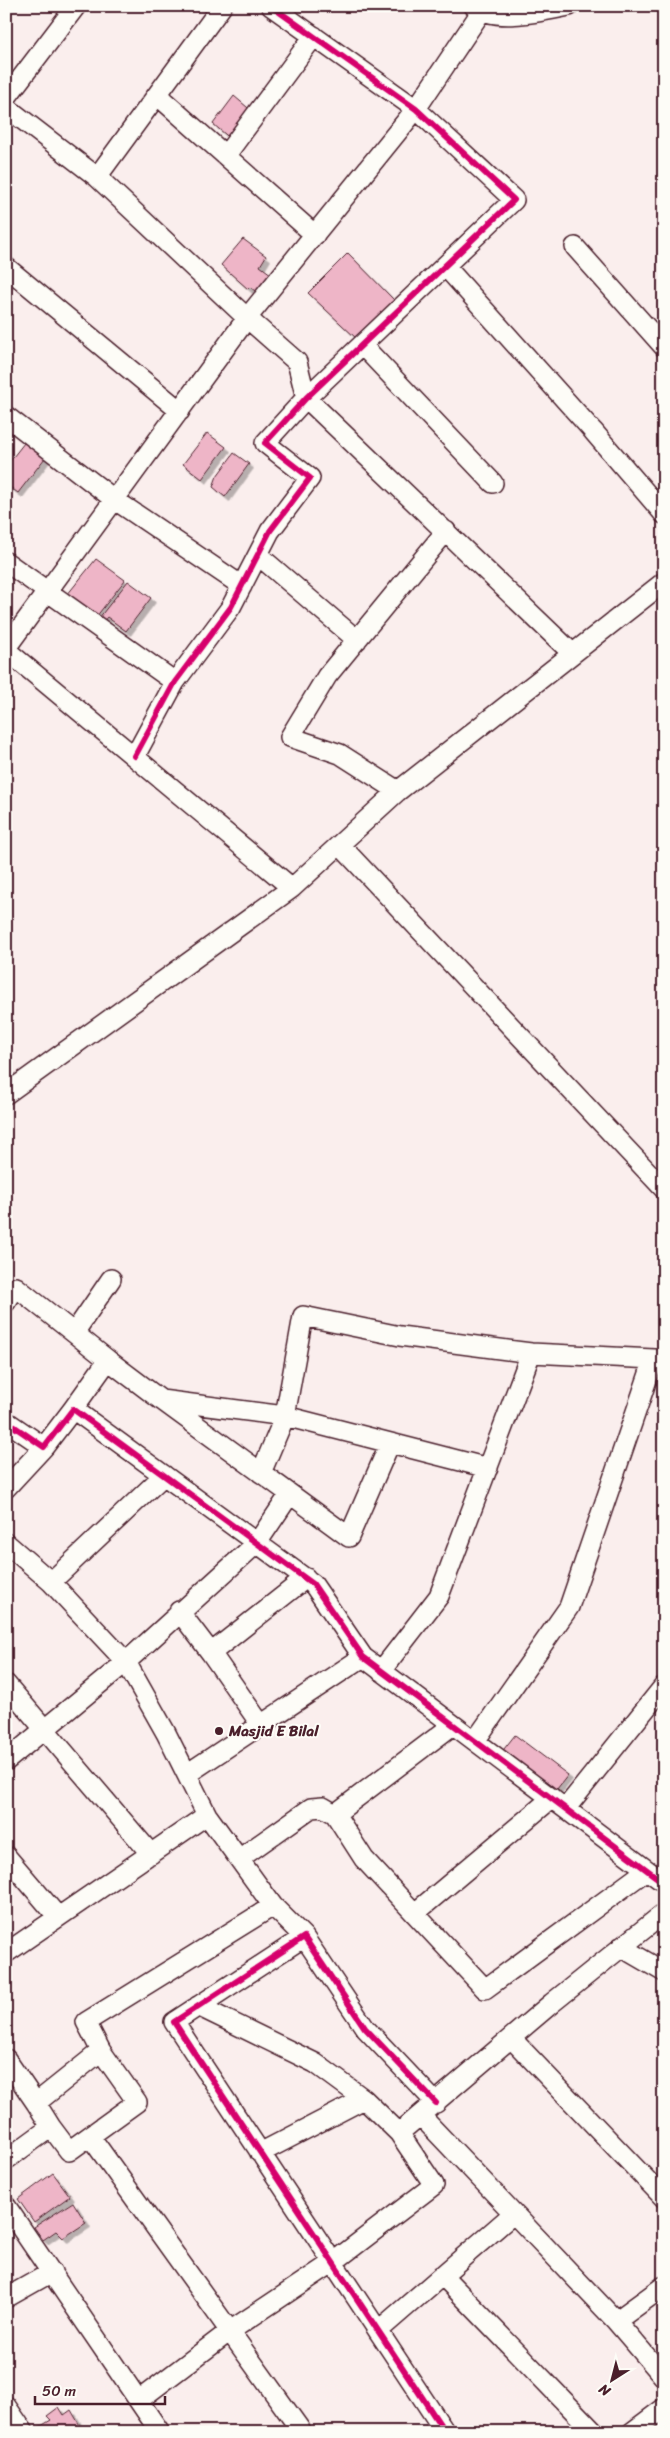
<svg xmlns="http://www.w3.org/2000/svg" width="670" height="2438" font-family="Sriracha,sans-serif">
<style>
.building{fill:#eeb5c7;stroke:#4a1f2b;filter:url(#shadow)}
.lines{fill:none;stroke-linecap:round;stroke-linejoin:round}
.minor-casing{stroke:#4a1f2b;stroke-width:22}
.minor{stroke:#fdfcf7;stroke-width:19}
.cycleway-casing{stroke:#fdfcf7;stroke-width:9}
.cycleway{stroke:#d6006c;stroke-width:6}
.poi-dot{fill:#4a1f2b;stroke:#fdfcf7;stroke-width:2}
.labels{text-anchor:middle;stroke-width:4;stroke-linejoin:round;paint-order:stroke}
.poi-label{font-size:15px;font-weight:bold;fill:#4a1f2b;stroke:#fdfcf7;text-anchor:start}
</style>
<defs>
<filter id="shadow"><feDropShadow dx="4.5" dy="4.5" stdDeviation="0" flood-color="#0004"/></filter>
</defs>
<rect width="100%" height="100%" fill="#faeeed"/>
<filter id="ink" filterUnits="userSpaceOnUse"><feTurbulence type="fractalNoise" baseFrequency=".02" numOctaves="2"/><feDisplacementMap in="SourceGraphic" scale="10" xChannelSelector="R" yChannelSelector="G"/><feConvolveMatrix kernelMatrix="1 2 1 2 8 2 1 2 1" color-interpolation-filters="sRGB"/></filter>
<g filter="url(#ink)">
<path class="building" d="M234 96 254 113 232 140 213 124Z
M243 239 266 256 260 266 275 277 260 295 250 287 248 289 221 265Z
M348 253 394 300 357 339 308 293Z
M207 433 226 447 202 479 183 464Z
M28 438 48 454 18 493 6 484V466Z
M234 453 249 464 225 497 213 487 217 476Z
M96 559 125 580 96 617 67 595Z
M128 581 151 598 126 631 107 617 103 622 99 618Z
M515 1735 568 1775 553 1794 500 1754Z
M53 2173 70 2196 34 2222 18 2199Z
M73 2202 86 2223 63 2238 56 2231 43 2240 34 2227Z
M59 2407 64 2415 71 2410 82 2429 78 2432H38L36 2429 51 2420 47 2416Z"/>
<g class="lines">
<g class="minor-casing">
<path id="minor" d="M474 6C496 23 543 11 569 6
M157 95 315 235
M6 98 76 6
M6 107 97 177 247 318 297 362 306 398 572 653
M226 155 314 36
M97 177 222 6
M575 247 664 347
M445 266 593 431 664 514
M6 267 180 411
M362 345 493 483
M6 416 115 500 242 586
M258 555 357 640
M6 562 175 682
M6 648 247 318 416 109 481 12
M6 650 292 888
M135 756 175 682 231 607 270 531 310 478 265 443 306 398 514 200 416 109 271 6
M398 791 340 754 290 737 327 676 446 531
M340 845 664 1189
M6 1094 292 888 398 791 664 582
M6 1302 16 1287 108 1360
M74 1333 111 1279
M163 1401 349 1537 390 1443
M73 1409 108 1360 161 1400 285 1416 303 1316 400 1336 531 1353 654 1359
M6 1421 44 1447 73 1409 313 1584 363 1657 659 1879
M261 1473 285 1416 488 1468
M164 1475 51 1582 126 1662 257 1543 290 1494
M6 1488 44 1447
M6 1543 51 1582
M179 1611 211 1653 306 1578
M211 1653 261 1725
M381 1671 439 1596 531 1353
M6 1684 151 1854
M453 1725 335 1814 364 1859 485 1989 647 1870
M475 1741 569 1607 654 1359 664 1360
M6 1761 126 1662 166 1733 207 1815 273 1906 304 1937
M187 1774 363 1657
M566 1808 664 1686
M6 1856 58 1917
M239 1859 311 1808 323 1807 335 1814
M415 1913 552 1798
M621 1947 664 1972
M6 1953 207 1815
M198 2006 315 2063 364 2099 399 2133
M511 2038 664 2198
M6 2059 36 2103
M436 2103 365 2028 304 1937 174 2022 445 2432
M421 2116 616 2321 664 2377
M51 2127 69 2151 137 2102 101 2051
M90 2136 302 2432
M260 2153 364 2099
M6 2160 51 2127 36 2103 101 2051 86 2022 273 1906
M6 2206 160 2432
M442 2275 594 2432
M6 2298 52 2272
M616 2321 664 2286
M378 2331 513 2214
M139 2400 230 2331 332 2263 434 2185 399 2133 552 2003 664 1913
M6 2406 24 2432
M632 2432 664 2408"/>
</g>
<use href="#minor" class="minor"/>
<g class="cycleway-casing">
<path id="cycleway" d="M135 756 175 682 231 607 270 531 310 478 265 443 306 398 514 200 416 109 271 6
M6 1421 44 1447 73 1409 313 1584 363 1657 659 1879
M436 2103 365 2028 304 1937 174 2022 445 2432"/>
</g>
<use href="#cycleway" class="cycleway"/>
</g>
</g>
<circle class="poi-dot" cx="219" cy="1731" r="5"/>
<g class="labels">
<g class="poi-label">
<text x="229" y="1736">Masjid E Bilal</text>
</g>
</g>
<rect width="670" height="2438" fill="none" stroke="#fdfcf7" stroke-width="25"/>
<rect x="12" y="12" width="645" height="2413" fill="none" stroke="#4a1f2b" stroke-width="2" filter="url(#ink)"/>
<g transform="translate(612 2380) rotate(216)" stroke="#fdfcf7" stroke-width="4" paint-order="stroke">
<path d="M0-4L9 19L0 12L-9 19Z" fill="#4a1f2b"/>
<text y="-8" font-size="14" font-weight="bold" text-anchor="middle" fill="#4a1f2b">N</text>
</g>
<path d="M35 2396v8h130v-8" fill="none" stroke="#4a1f2b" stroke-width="2.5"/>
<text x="42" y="2396" font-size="15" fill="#4a1f2b" stroke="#fdfcf7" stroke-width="4" paint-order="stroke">50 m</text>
</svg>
